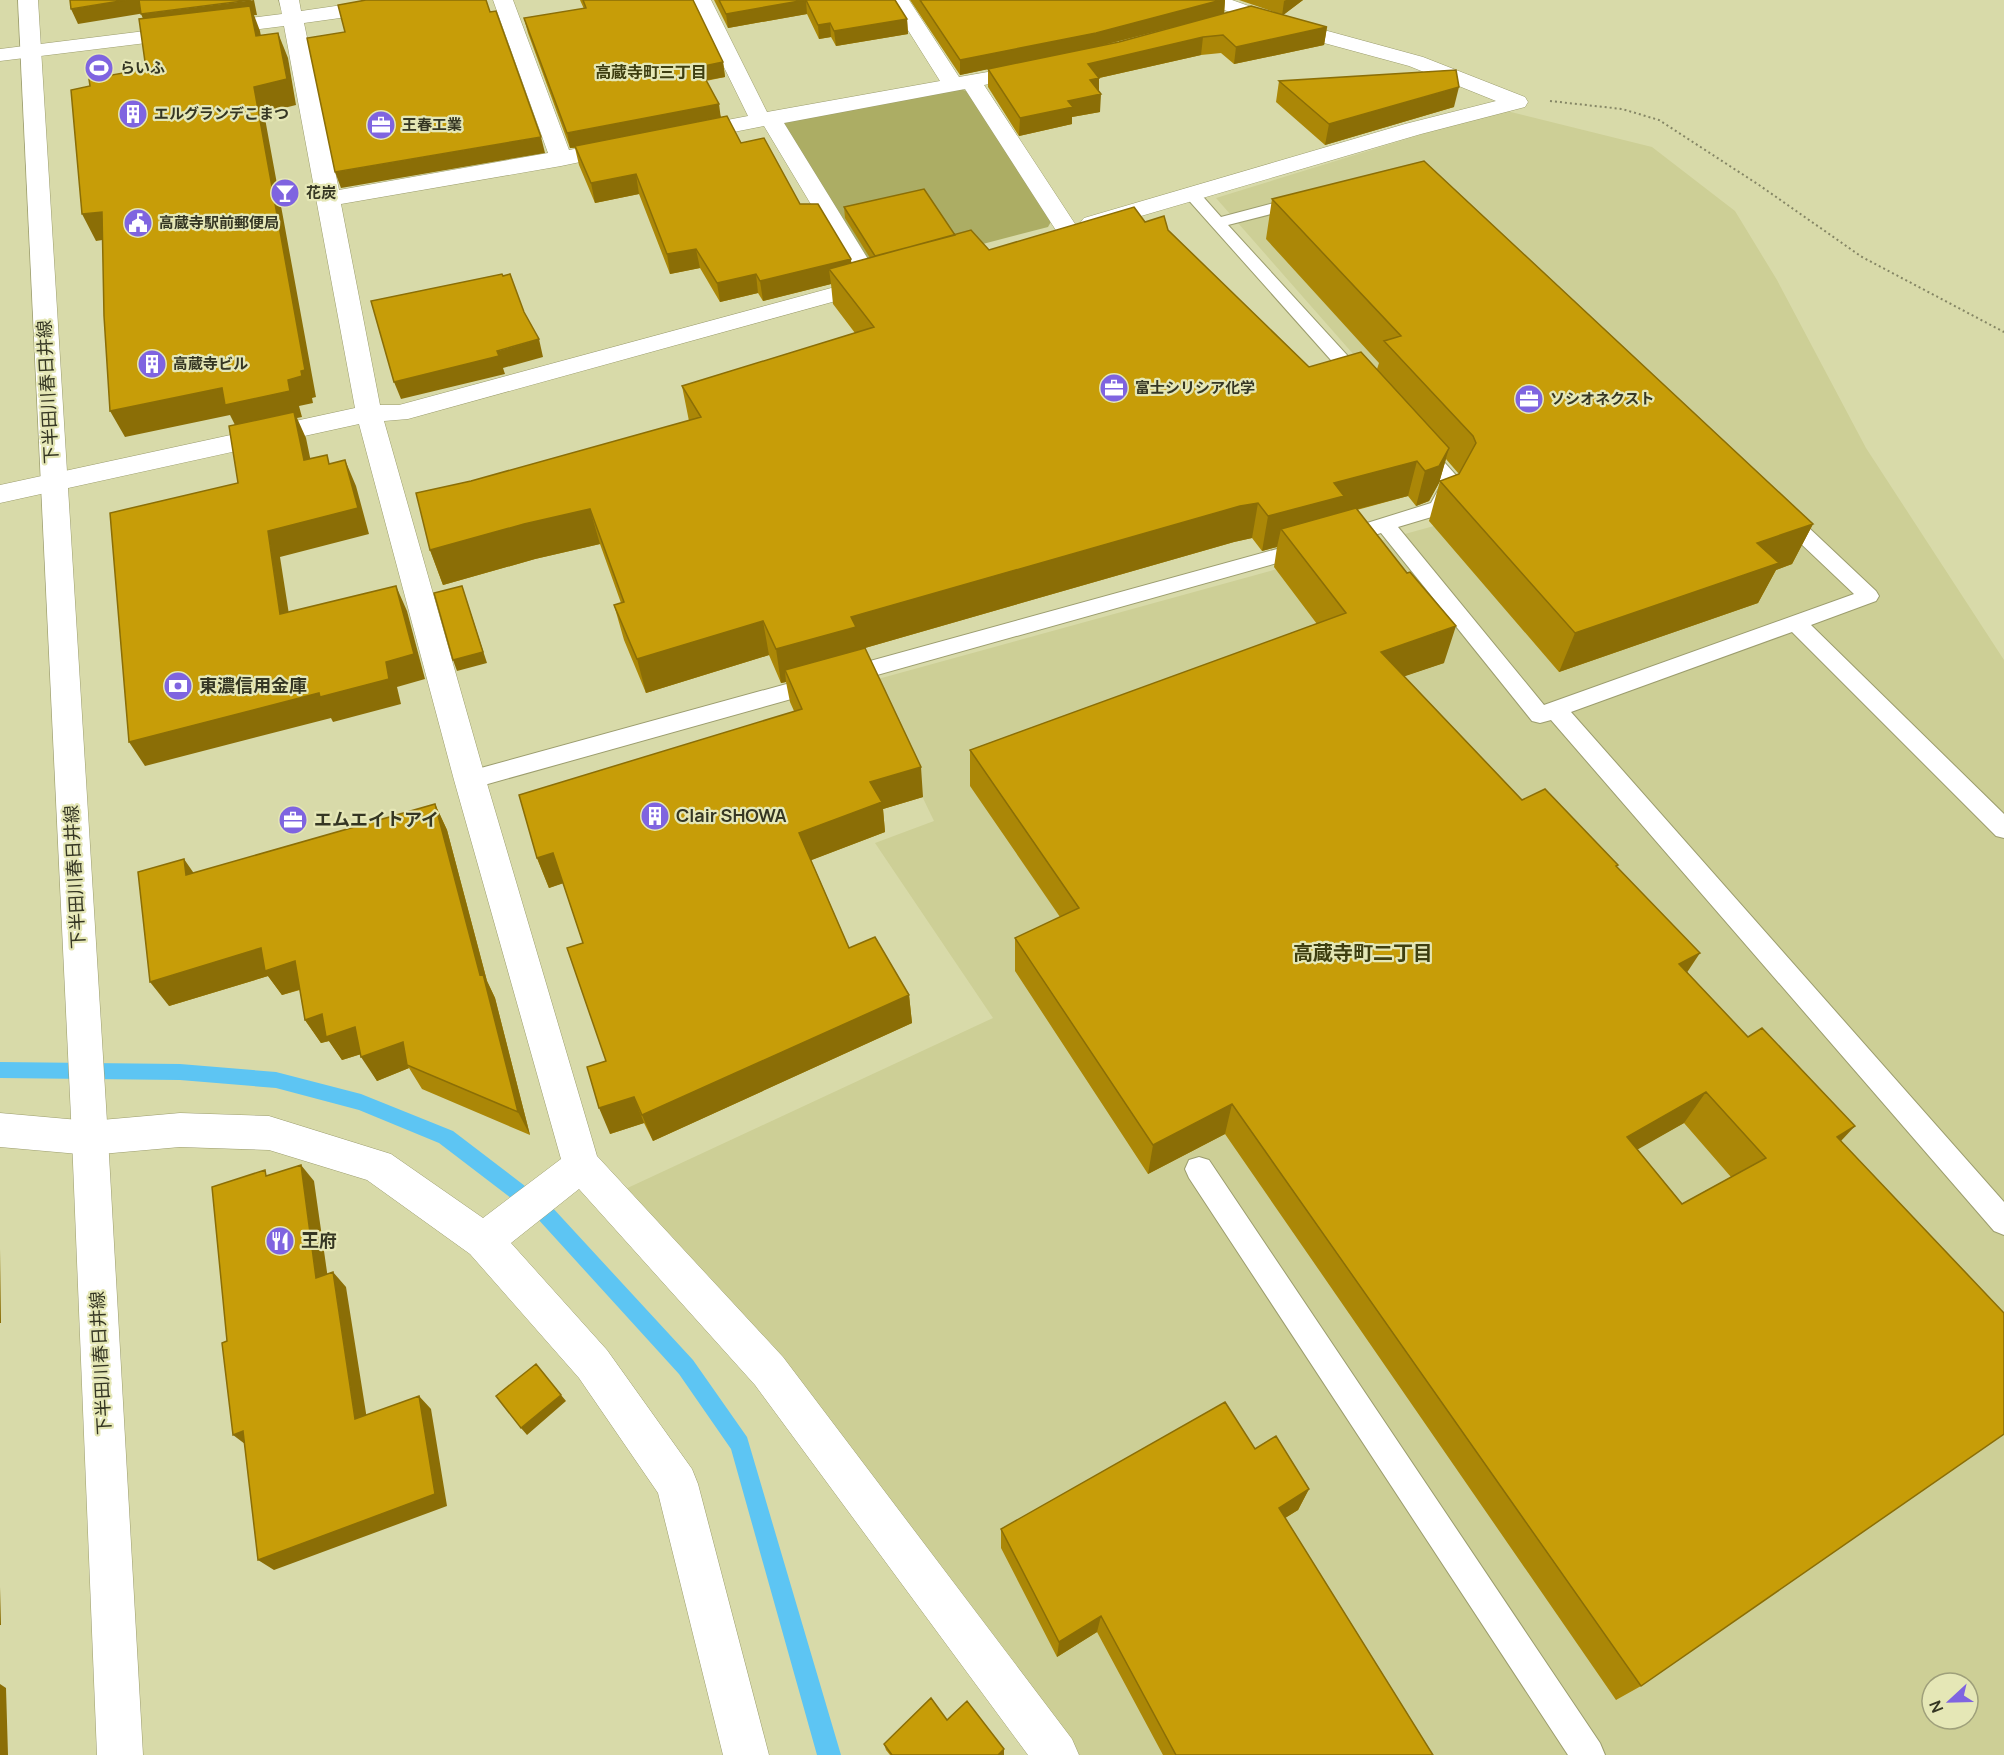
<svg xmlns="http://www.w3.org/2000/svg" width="2004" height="1755" font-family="Manrope,'Noto Sans JP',sans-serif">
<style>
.built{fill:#cdcf96;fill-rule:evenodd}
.green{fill:#acad64}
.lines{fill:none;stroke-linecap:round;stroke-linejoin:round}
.stream{fill:#5dc5f3;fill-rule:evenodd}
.service-casing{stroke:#9c9d6e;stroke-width:2}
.minor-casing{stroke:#9c9d6e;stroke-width:1}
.secondary-casing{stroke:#9c9d6e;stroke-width:1}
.path{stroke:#858665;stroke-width:2;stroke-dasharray:2 3;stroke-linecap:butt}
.service{fill:#fff;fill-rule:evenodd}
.minor{fill:#fff;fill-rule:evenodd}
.secondary{fill:#fff;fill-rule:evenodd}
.wall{fill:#ab8707;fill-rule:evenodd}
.shaded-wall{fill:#8b6e06}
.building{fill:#c79d08;stroke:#8b6e06;stroke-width:1.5;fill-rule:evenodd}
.labels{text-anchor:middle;stroke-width:4.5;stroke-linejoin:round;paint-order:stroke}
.far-poi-label{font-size:15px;font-weight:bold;fill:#353623;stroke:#e5e7b6;text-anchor:start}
.far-neighbourhood-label{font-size:16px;font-weight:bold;fill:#3e3e10;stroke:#e5e7b6}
.street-label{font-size:18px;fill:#353623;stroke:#e5e7b6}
.poi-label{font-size:18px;font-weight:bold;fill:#353623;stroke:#e5e7b6;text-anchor:start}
.neighbourhood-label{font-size:20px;font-weight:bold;fill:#3e3e10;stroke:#e5e7b6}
</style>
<rect width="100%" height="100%" fill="#d8daa9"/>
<path class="built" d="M1507 111 1652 147 1735 211 1777 280 1866 448 2004 660V1755H1077L621 1191 993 1018 875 843 934 821 867 682 1434 526 1471 488 1216 198 1452 125ZM1932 1683H1968V1719H1932Z"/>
<path class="green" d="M955 88 971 92 1053 218 1048 227 872 273 781 124 786 119Z"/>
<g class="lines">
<path class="stream" d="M0 1062 180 1064 276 1072 361 1094 453 1131 551 1206 693 1360 747 1437 841 1755H817L731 1449 679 1374 537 1218 439 1143 359 1110 276 1088 180 1080 0 1078Z"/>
<g class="service-casing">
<path id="service" d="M1192 190 1198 191 1221 217 1301 196 1307 197 1309 201 1307 205 1228 225 1368 378 1370 382 1368 386H1354L1184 195Z
M1421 442 1428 444 1462 482 1445 513 1398 527 1544 705 1854 594 1776 520 1773 515 1776 510 1783 508 1790 510 1876 591 1879 596 1876 601 1811 625 2004 814V838L1996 836 1792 632 1571 712 2004 1202V1235L1994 1231 1551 720 1540 723 1532 721 1381 533 1342 545 1335 543 1332 538 1335 533 1431 503 1442 483 1411 448 1414 444Z
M1306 541 1313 543 1316 548 1313 553 470 789 462 786 459 780 462 774 470 771Z
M1199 1157 1209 1160 1600 1743 1605 1755H1568L1189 1178 1185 1169 1189 1160Z"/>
</g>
<g class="minor-casing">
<path id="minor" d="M279 0H299L301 11 377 0H436L433 4 426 6 304 23 339 190 548 153 493 0H513L569 150 620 140 628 142 631 147 628 152 561 166 341 204 380 405H399L857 281 764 126 688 141 680 139 677 134 680 129 748 116 691 0H711L767 112 940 81 889 0H909L959 77 1033 64 1040 66 1043 70 1040 74 984 85 1079 230 1075 235 1067 237 1059 235 965 89 784 123 879 277 883 278 887 283 883 288 408 419 384 421 486 780 597 1156 783 1357 1072 1739 1079 1755H1028L755 1385 579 1189 511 1243 607 1350 692 1469 698 1484 769 1755H723L658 1493 579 1378 470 1254 367 1180 269 1150 180 1147 90 1155 0 1147V1113L90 1121 180 1113 269 1116 391 1154 483 1218 561 1159 454 780 359 424 0 503V485L355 408 284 26 0 61V49L282 14Z
M1206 0H1232L1291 21 1423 57 1525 97 1528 102 1525 107 1421 134 1100 228 1092 230 1084 228 1080 223 1084 218 1405 124 1496 101 1409 66 1276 30 1209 4Z"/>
</g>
<g class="secondary-casing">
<path id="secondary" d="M18 0H38L108 1138 143 1755H97L72 1138Z"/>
</g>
<path class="path" d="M1550 101 1622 109 1659 120 1759 185 1862 257 2004 332"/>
<use href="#service" class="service"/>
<use href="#minor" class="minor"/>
<use href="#secondary" class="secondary"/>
</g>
<path class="wall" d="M580 0H693L723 62 725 77 706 81 721 117 741 143 800 204 851 263 870 258 845 218 844 207 955 235 989 250 1145 222 1168 230 1309 367 1377 369 1379 363 1266 239 1272 199 1813 524 1792 564 1776 570 1758 603 1559 672 1429 521 1440 481 1459 474 1446 459 1439 483 1429 501 1416 506 1408 496 1357 510 1444 663 1404 676 1522 800 1618 865 1617 867 1687 972 1841 1141 1641 1686 1616 1700 1225 1134 1148 1174 1015 971V938L1060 917 970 786V750L1317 624 1274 567 1277 547 1262 551 1252 538 1234 542 865 648 923 797 883 809 885 832 811 860 849 948 909 995 912 1023 653 1141 644 1123 610 1134 606 1061 583 943 563 883 549 888 537 858 794 711 790 702 786 682 781 683 769 655 646 693 624 640 614 605 621 603 600 544 535 559 443 585 430 550 471 481 689 421 682 386 855 333 833 304 831 284 763 301 758 293 720 302 700 268 670 274 639 194 595 203 579 165 575 148H570L528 33 524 18 584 9ZM1684 1123 1731 1177 1682 1204 1637 1149Z
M714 0H895L907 19 908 34 836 46 831 37 819 39 807 14 728 28Z
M910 0H1225L1224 14 1104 45 1274 12 1239 0H1303L1283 15 1327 27 1324 45 1234 64 1221 53 1201 55 1099 78V91L1100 112 1072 117V124L1019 136 988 87V69L1015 63 960 75Z
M1279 81 1454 107 1325 145 1276 102Z
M435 804 447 830 487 981 495 998 530 1135 422 1089 409 1068 377 1081 361 1054 342 1060 329 1041 321 1043 305 1020 300 990 282 995 268 976 169 1006 194 873Z
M1255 1449 1309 1489 1298 1510 1285 1518 1433 1755H1163L1097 1632 1057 1657 1001 1548V1529Z
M947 1720 1004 1755H890L886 1750 884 1744Z"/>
<path class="shaded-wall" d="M126 0H140L145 13 78 24 71 9Z
M254 0 257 15H254L260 31 266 62 256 36 147 28 141 14Z
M806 0 807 14 728 28 726 14Z
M1221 0H1225L1224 14 1095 47 960 75V60Z
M1286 0H1303L1282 16 1284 1Z
M907 19 908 34 836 46 834 31Z
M830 23 831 37 819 39 818 25Z
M1327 27 1324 45 1234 64 1236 47Z
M278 33 288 58 296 105 264 113 316 397 312 398 313 403 299 406 302 417 297 418 306 438 316 486 238 431 230 415 125 437 110 411 222 388 288 380 254 87Z
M1203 37 1201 55 1099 78V95L1101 94 1100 112 1072 117V124L1019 136 1020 118 1068 101 1088 64Z
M723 62 725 77 701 81 699 67Z
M1459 87 1454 107 1325 145 1329 124Z
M719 104 721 119 570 148 567 133Z
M541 137 545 153 341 188 335 172Z
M636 174 639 194 595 203 591 183Z
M102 212 115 238 96 241 82 214Z
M696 249 700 268 670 274 667 254Z
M851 259 853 279 829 269 831 284 763 301 760 281Z
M756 274 758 293 720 302 717 283Z
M539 339 543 357 503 368 505 374 401 399 394 382Z
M1449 448 1439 483 1429 501 1416 506 1425 471Z
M345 460 356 486 369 534 280 557 293 640 280 614 268 531Z
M1417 461 1408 496 1281 529 1277 547 1262 551 1268 516 1334 483Z
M1258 503 1252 538 1234 542 858 650 785 670 786 682 781 683 776 649 851 617 1240 506Z
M590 509 600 544 535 559 443 585 430 550 524 524Z
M1813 524 1792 564 1776 570 1758 603 1559 672 1575 633 1757 543Z
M396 586 407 611 425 679 397 687 401 704 333 722 331 718 145 766 129 742 386 662Z
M462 586 487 663 457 671 453 660Z
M763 621 769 655 646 693 637 659Z
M1456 626 1444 663 1370 688 1381 652Z
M921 767 923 797 883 809 885 832 804 863 799 833 870 782Z
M435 804 447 830 487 981 495 998 530 1135 518 1112 480 975Z
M553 853 564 883 549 888 537 858Z
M184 859 202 885 186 875Z
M261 948 295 961 311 986 282 995 268 976 169 1006 150 982Z
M1700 953 1678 986 1679 964Z
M909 995 912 1023 653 1141 642 1115Z
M322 1014 355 1027 371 1051 342 1060 329 1041 321 1043 305 1020Z
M403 1042 407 1065 409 1068 377 1081 361 1057Z
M1706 1092 1684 1123 1607 1167 1627 1137Z
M634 1097 644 1123 610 1134 599 1108Z
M1232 1104 1225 1134 1148 1174 1153 1145Z
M1855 1126 1827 1156 1837 1137Z
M301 1165 314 1181 330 1293 316 1278Z
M0 1249 1 1323H0Z
M333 1272 346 1287 369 1432 355 1419Z
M561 1395 566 1401 527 1435 521 1428Z
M419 1396 431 1409 447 1506 274 1570 258 1560Z
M243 1431 249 1447 233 1435Z
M1309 1489 1298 1510 1269 1528 1279 1508Z
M0 1587 1 1625H0Z
M1101 1616 1097 1632 1057 1657 1059 1642Z
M0 1684 6 1688 8 1755H0Z
M1004 1749V1755H998Z"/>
<path class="building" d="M70 0H126L71 9Z
M139 0H251L141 14Z
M366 0H486L490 12 496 11 541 137 335 172 307 38 345 32 338 5Z
M583 0H693L723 62 699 67 719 104 567 133 524 18 586 8Z
M719 0H805L726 14Z
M806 0H895L907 19 834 31 830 23 818 25Z
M920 0H1221L1096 33 960 60Z
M250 6 256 36 278 33 287 79 254 87 305 370 301 371 302 376 288 380 290 391 225 405 222 388 110 411 104 316 102 212 82 214 71 90 90 86 89 79 146 69 139 19Z
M1251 6 1327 27 1236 47 1223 35 1203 37 1088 64 1099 78 1090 80 1101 94 1068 101 1073 107 1020 118 988 69 1119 42Z
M1456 70 1459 87 1329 124 1279 81Z
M727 116 741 143 764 138 800 204H818L851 259 760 281 756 274 717 283 696 249 667 254 636 174 591 183 575 146Z
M1424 161 1813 524 1757 543 1779 563 1575 633 1440 481 1459 474 1476 443 1473 436 1384 341 1401 336 1272 199Z
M924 189 955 235 875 256 844 207Z
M1134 207 1145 222 1164 216 1168 230 1309 367 1361 352 1449 448 1439 466 1425 471 1417 461 1334 483 1344 496 1268 516 1258 503 1240 506 851 617 856 627 776 649 763 621 637 659 614 605 624 602 590 509 524 524 430 550 416 493 471 481 701 417 682 386 874 327 829 269 971 230 989 250Z
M502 274 503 276 510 274 524 312 539 339 497 351 499 356 394 382 371 301Z
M294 412 304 460 327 455 329 464 345 460 358 508 268 531 280 614 396 586 414 654 386 662 389 679 320 697 319 693 129 742 110 513 238 483 229 426Z
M1356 508 1407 573 1410 572 1456 626 1381 652 1522 800 1545 789 1618 865 1616 866 1700 953 1679 964 1748 1037 1762 1028 1855 1126 1837 1137 2004 1313V1434L1641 1686 1232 1104 1153 1145 1015 938 1079 908 970 750 1346 613 1281 529ZM1706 1092 1766 1158 1682 1204 1627 1137Z
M462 586 483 652 453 660 434 593Z
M865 648 921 767 870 782 882 802 799 833 849 948 875 937 909 995 642 1115 634 1097 599 1108 587 1067 606 1061 567 948 583 943 553 853 537 858 519 795 802 709 785 670Z
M435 804 480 975 483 974 518 1112 407 1065 403 1042 361 1057 355 1027 326 1037 322 1014 305 1020 295 961 265 971 261 948 150 982 138 872 184 859 186 875Z
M301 1165 316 1278 333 1272 355 1419 419 1396 435 1494 258 1560 243 1431 233 1435 222 1343 227 1341 212 1187 265 1170 266 1176Z
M536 1364 561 1395 521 1428 496 1396Z
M1225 1402 1255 1449 1276 1436 1309 1489 1279 1508 1433 1755H1176L1101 1616 1059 1642 1001 1529Z
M931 1698 947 1720 967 1701 1004 1749 998 1755H892L884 1744Z"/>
<defs>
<g id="stadium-disc" transform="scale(1.5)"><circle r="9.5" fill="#7f64e0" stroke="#e5e7b6"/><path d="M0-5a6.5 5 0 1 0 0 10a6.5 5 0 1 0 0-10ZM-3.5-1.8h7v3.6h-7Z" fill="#fff"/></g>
<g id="building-disc" transform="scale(1.5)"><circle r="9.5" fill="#7f64e0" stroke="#e5e7b6"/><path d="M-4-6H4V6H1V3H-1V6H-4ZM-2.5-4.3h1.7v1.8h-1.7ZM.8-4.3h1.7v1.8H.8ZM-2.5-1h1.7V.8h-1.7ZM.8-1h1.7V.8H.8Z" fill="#fff"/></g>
<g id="office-disc" transform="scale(1.5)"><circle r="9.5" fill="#7f64e0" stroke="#e5e7b6"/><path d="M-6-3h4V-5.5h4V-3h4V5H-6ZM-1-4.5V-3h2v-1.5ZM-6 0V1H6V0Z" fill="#fff"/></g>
<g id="bar-disc" transform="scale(1.5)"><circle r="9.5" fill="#7f64e0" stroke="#e5e7b6"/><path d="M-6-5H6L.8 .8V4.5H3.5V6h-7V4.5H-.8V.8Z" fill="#fff"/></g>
<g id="civic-disc" transform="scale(1.5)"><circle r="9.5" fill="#7f64e0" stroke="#e5e7b6"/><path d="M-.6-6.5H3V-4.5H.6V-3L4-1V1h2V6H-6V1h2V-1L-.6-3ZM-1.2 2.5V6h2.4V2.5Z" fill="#fff"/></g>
<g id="bank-disc" transform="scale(1.5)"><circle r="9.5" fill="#7f64e0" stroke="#e5e7b6"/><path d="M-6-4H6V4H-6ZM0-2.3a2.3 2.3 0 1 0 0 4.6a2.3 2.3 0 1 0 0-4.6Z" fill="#fff"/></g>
<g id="restaurant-disc" transform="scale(1.5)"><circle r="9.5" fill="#7f64e0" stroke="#e5e7b6"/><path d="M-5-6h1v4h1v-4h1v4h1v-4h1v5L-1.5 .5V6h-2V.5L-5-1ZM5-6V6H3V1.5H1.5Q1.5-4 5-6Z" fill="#fff"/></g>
</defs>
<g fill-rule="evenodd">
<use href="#stadium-disc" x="99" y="68"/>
<use href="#building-disc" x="133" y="114"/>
<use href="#office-disc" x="381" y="125"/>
<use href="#bar-disc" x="285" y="193"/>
<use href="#civic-disc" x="138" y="223"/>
<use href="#building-disc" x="152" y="364"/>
<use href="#office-disc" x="1114" y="388"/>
<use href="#office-disc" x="1529" y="399"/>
<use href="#bank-disc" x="178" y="686"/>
<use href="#building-disc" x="655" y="816"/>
<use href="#office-disc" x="293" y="820"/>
<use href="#restaurant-disc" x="280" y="1241"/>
</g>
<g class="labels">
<g class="far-poi-label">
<text x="120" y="73">らいふ</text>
<text x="154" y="119">エルグランデこまつ</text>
<text x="402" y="130">王春工業</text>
<text x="306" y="198">花炭</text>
<text x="159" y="228">高蔵寺駅前郵便局</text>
<text x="173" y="369">高蔵寺ビル</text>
<text x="1135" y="393">富士シリシア化学</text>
<text x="1550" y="404">ソシオネクスト</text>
</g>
<g class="far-neighbourhood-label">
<text x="651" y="78">高蔵寺町三丁目</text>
</g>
<g class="street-label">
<text transform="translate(48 392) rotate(-93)" y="6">下半田川春日井線</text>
<text transform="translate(75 877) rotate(-93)" y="6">下半田川春日井線</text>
<text transform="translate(101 1363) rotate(-93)" y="6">下半田川春日井線</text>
</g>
<g class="poi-label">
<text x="199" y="692">東濃信用金庫</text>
<text x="676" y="822">Clair SHOWA</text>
<text x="314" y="826">エムエイトアイ</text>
<text x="301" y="1247">王府</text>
</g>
<g class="neighbourhood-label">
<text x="1363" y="960">高蔵寺町二丁目</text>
</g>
</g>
<g transform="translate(1950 1701) rotate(248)"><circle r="28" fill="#e5e7b6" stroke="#9fa07b" stroke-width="1.5"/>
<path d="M0-4.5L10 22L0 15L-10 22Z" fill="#7f64e0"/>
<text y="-9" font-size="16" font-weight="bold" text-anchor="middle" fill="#353623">N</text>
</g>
</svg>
